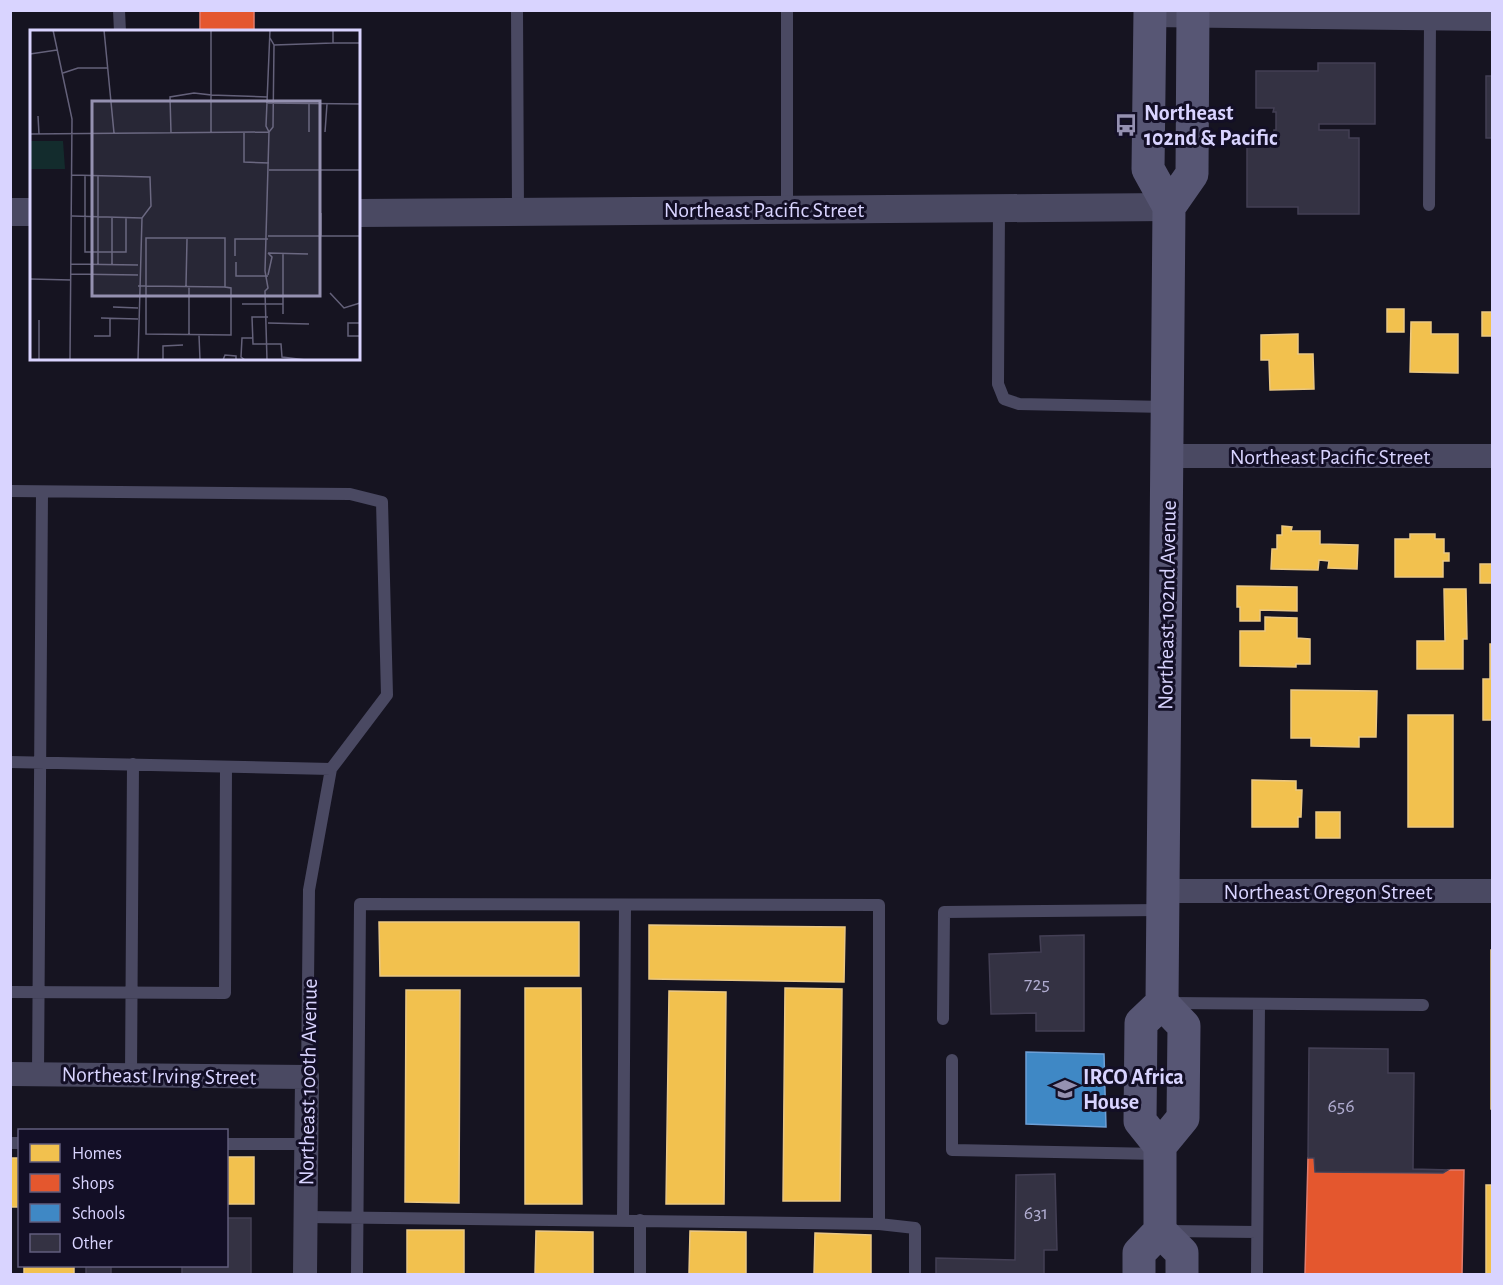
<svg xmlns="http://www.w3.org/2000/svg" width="1503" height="1285" font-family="'Alegreya Sans',sans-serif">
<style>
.homes{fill:#f2c14e;stroke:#eac783;stroke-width:1.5}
.shops{fill:#e4572e;stroke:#e17c6d;stroke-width:1.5}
.schools{fill:#3f88c5;stroke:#6d9fd6;stroke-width:1.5}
.building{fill:#343243;stroke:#433f54;stroke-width:1.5}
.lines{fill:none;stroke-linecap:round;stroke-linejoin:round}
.service{stroke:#4a4962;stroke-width:12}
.minor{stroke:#4a4962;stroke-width:24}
.tertiary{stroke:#4a4962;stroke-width:28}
.secondary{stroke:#575674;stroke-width:33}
.labels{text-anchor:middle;stroke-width:6;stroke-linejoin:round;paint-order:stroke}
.number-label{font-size:20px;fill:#b0acd0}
.poi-label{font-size:22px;font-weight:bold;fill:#d9d4ff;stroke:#130f26;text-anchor:start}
.street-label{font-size:22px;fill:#d9d4ff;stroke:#130f26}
.inset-road{fill:none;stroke:#64617a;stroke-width:1.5}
.view{fill:#9591b1;fill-opacity:0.15;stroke:#9591b1;stroke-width:3}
.inset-edge{fill:none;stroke:#d9d4ff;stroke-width:3}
</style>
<rect width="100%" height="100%" fill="#161421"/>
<path class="homes" d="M1387 309H1404V332H1387Z
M1482 312H1492V336H1482Z
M1411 322H1431V334H1458V373L1410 372Z
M1298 334V354H1313L1314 389 1270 390 1269 360H1261V335Z
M1282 526 1292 527 1291 531H1320V544L1358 545 1357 569 1328 568 1329 561 1319 560 1318 570 1271 569 1272 549H1277V535H1282Z
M1410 534H1435V539H1444V553H1449V561H1443V577H1395V539H1410Z
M1480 564H1492V583H1480Z
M1237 586 1297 587V611L1260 610V621H1240V607H1237Z
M1444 589H1466L1467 639H1463V669H1417V641H1445Z
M1265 617 1297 618V638L1310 639V664H1296V667L1240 666V631H1265Z
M1490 644H1492V720H1483V679H1490Z
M1291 690 1377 691 1376 737H1359V747L1311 746V738H1291Z
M1408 715H1453V827H1408Z
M1252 780 1296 781V790H1302L1301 817H1298V827H1252Z
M1316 812H1340V838H1316Z
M379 922H579V976H380Z
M649 925 845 927 844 982 649 979Z
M1491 950H1492V1109H1491Z
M525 988H581L582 1204H525Z
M785 988 842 989 840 1201H783Z
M406 990H460L459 1203 405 1202Z
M669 991 726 992 724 1204H666Z
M226 1157H254V1204H226Z
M10 1158H20V1207H10Z
M1486 1185H1492V1274H1486Z
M407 1230H464V1274H407Z
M536 1231 593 1232V1274H535Z
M690 1231 746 1232V1274H689Z
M815 1233 871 1235V1274H814Z
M24 1266H74V1274H24Z"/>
<path class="shops" d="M200 10H254V32H200Z
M1308 1158H1314L1315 1172 1443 1173 1448 1170H1464L1462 1274H1305Z"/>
<path class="schools" d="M1026 1052 1104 1054 1106 1127 1026 1124Z"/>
<path class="building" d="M1318 63H1375V124H1319V130H1349V138H1359V214H1298V207H1247V137H1257V134H1274V130H1276V112H1273L1274 108H1256V71H1318Z
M1486 76H1492V138H1486Z
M1084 935V1031H1036V1013L991 1014 989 954 1041 952 1040 936Z
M1309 1048 1388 1049V1073H1414L1413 1169 1448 1170 1443 1173 1315 1172 1314 1158H1308Z
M1055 1174 1057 1250H1044V1274H936V1258L1015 1260 1016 1175Z
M226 1218H251V1274H182V1266H226Z
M86 1266H111V1274H86Z"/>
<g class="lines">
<path class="service" d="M119 10 120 32
M517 10 518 212
M787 10V209
M1429 205 1430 19
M999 208 998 384 1004 399 1019 404 1166 407
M10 491 350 494 382 502 387 695 331 769 10 762
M10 992 225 993 226 767
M1169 1003 1423 1005
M943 1019 944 912 1161 910
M952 1060V1150L1159 1154
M38 1074 42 492
M131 1075 133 764
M307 1077 309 890 331 769
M10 1143H20
M226 1144H307
M306 1217 879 1224
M623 1220 625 906
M1167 1231 1257 1232
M357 1274 360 904 879 905V1224L915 1228V1274
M640 1274V1220
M1257 1274 1259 1004"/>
<path class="minor" d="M1150 15 1492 19
M1167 456H1492
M1163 891H1492
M10 1074 307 1077 305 1274"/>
<path class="tertiary" d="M10 212H32
M358 213 1169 207"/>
<path class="secondary" d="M1169 207 1192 174 1193 10
M1160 1146 1140 1121 1141 1023 1162 1003
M1160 1231 1182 1253V1274
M1139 1274V1253L1160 1231V1146L1183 1118 1184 1026 1162 1003 1169 207 1148 169 1150 10"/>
</g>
<defs>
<g id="bus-bare" transform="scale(1.8)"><path d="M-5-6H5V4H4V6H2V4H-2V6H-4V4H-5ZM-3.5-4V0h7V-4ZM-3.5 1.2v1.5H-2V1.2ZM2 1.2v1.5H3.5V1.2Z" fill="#9591b1" stroke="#130f26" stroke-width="2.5" paint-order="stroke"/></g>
<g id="school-bare" transform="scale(1.8)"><path d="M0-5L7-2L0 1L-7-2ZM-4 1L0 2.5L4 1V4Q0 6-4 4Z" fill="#9591b1" stroke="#130f26" stroke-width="2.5" paint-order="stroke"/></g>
</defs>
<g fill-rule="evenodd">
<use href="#bus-bare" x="1126" y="125"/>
<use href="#school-bare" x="1065" y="1089"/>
</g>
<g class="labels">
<g class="number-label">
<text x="1037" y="990">725</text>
<text x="1341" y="1112">656</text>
<text x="1036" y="1219">631</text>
</g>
<g class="poi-label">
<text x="1144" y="120">Northeast<tspan x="1144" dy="25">102nd &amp; Pacific</tspan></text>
<text x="1083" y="1084">IRCO Africa<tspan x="1083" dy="25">House</tspan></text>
</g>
<g class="street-label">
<text x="764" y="217">Northeast Pacific Street</text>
<text x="1330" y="464">Northeast Pacific Street</text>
<text transform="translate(1166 605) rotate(-89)" y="8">Northeast 102nd Avenue</text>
<text x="1328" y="899">Northeast Oregon Street</text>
<text transform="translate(159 1075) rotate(1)" y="8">Northeast Irving Street</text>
<text transform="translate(307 1082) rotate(-89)" y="8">Northeast 100th Avenue</text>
</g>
</g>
<g transform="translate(30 30)">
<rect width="330" height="330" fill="#161421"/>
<path d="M0 111H33L35 139H0Z" fill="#132c2d"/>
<path class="inset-road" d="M23 0 42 89 40 330M74 0 84 103M181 0V65L237 67M303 0V13H330M244 15 303 13M0 24 27 20M33 43 48 38H77M236 73 330 74M8 86 9 104M214 102V132L239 133M239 102 243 97 244 15 240 8M279 102V74M295 102 297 74M141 103 140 67 164 63 181 65V103M0 104 239 102M239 140H330M55 145V222H96V187M291 183V206M42 186 112 188 121 176 120 147 42 145M238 206H330M238 223 278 224M205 226V209H238M206 232V246H238M41 234 108 235M68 234V146M82 234V187M41 244 108 245M238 245 242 227 238 223M0 249 41 250M108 256H116V304L201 305V258L195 257V208H116V256L195 257M156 256 157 209M300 263 314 278 330 273M212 274H253M83 277 108 278M253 284V223M238 287H222L223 314H251L252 327 276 330M71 288 108 289M238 293 279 294M330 293H318V306H330M159 304V256M169 305 170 330M64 306H80V288M133 329V316L153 315M9 330V290M108 330 112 188M193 330 195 325 206 326V330M215 330 211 327 212 308H222M237 330 235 261 238 258 235 241 239 102 236 96 240 0"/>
<path class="view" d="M62 71H290V266H62Z"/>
<rect width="330" height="330" class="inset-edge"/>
</g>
<rect width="1503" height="1285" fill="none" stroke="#d9d4ff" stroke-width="24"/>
<rect x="18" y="1129" width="210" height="138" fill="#130f26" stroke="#625e7d" stroke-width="1.5"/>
<rect x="30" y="1144" width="30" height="18" fill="#f2c14e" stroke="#625e7d" stroke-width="1.5"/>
<text x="72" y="1159" font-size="18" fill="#d9d4ff">Homes</text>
<rect x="30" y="1174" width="30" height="18" fill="#e4572e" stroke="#625e7d" stroke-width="1.5"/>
<text x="72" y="1189" font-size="18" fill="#d9d4ff">Shops</text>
<rect x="30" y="1204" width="30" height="18" fill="#3f88c5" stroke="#625e7d" stroke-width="1.5"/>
<text x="72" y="1219" font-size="18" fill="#d9d4ff">Schools</text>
<rect x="30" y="1234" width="30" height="18" fill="#343243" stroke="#625e7d" stroke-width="1.5"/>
<text x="72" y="1249" font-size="18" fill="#d9d4ff">Other</text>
</svg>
